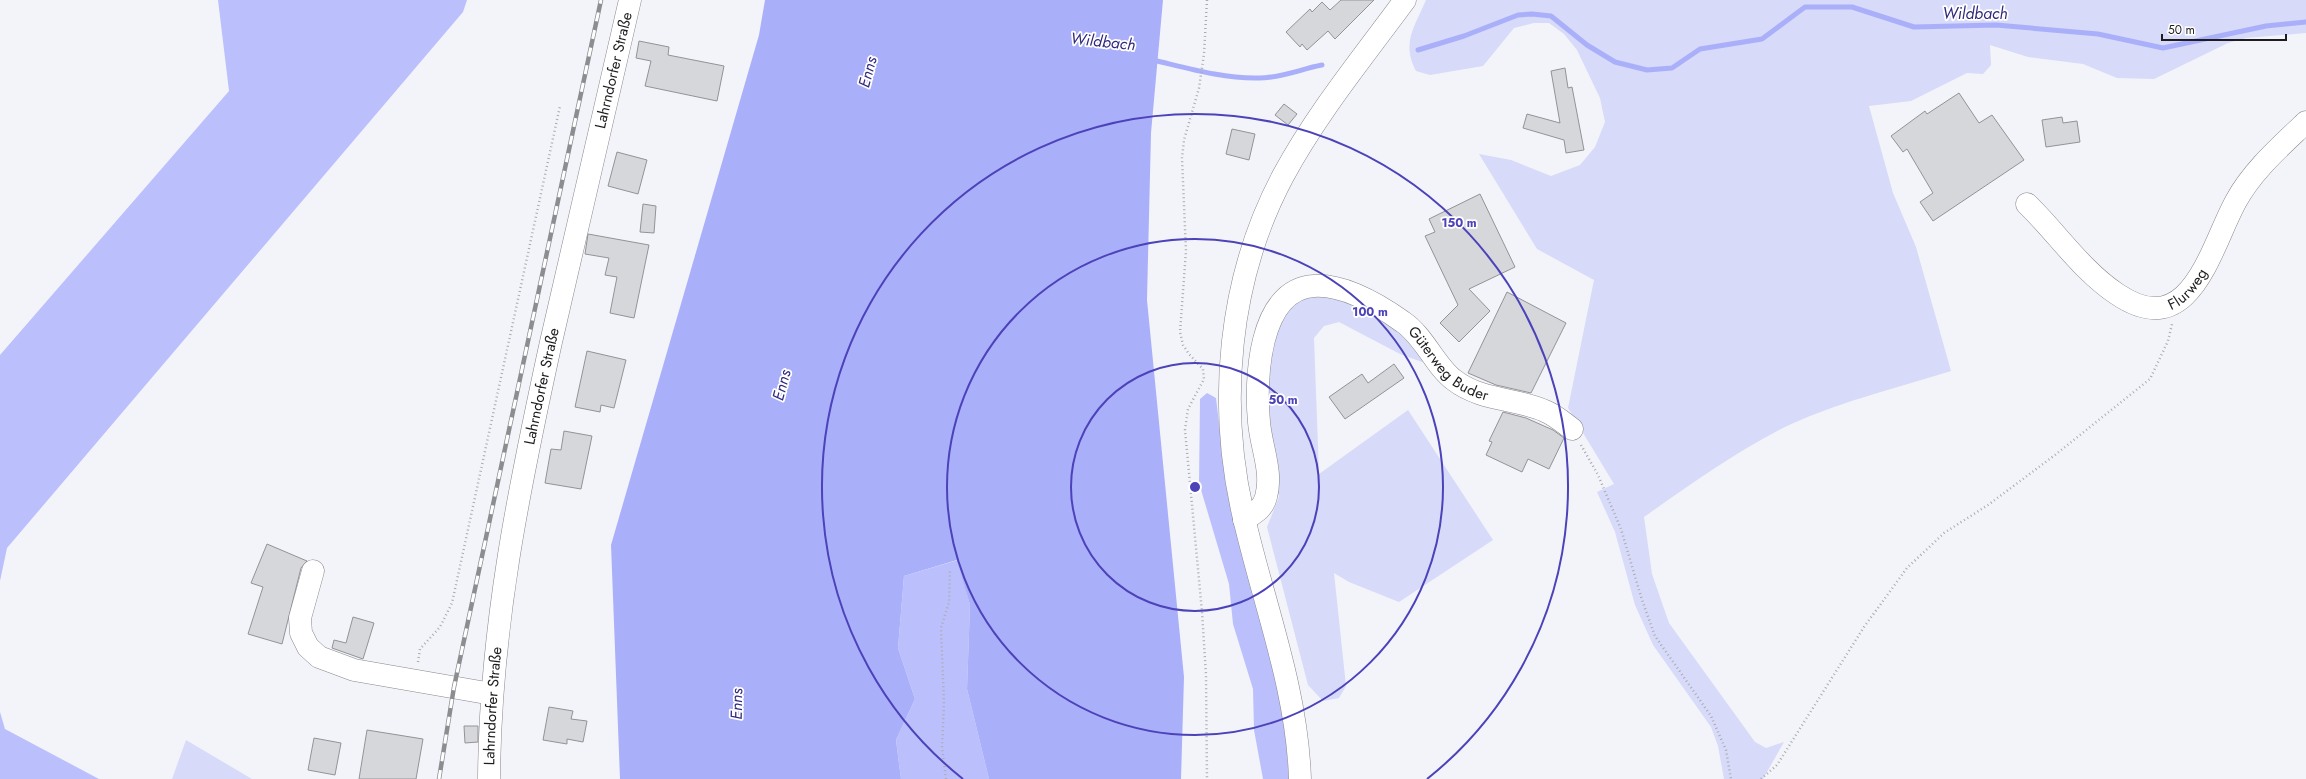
<svg xmlns="http://www.w3.org/2000/svg" width="2306" height="779" font-family="Jost,sans-serif">
<style>
.green{fill:#d7daf8}
.forest{fill:#bbc0fc}
.water{fill:#aaaffa}
.lines{fill:none;stroke-linecap:round;stroke-linejoin:round}
.stream{stroke:#aaaffa;stroke-width:5}
.building{fill:#d6d7db;stroke:#929397}
.minor-casing{stroke:#88888d;stroke-width:23}
.major-casing{stroke:#88888d;stroke-width:23}
.path{stroke:#ababaf;stroke-width:2.5;stroke-dasharray:1 3;stroke-linecap:butt}
.minor{stroke:#fff;stroke-width:22}
.major{stroke:#fff;stroke-width:22}
.rail-casing{stroke:#8c8d90;stroke-width:4.5}
.rail{stroke:#fff;stroke-width:3;stroke-dasharray:9;stroke-linecap:butt}
.ring{fill:none;stroke:#4c42b9;stroke-width:2}
.labels{text-anchor:middle;stroke-width:3.5;stroke-linejoin:round;paint-order:stroke}
.street-label{font-size:15px;fill:#1d1d1f;stroke:#fff}
.water-label{font-size:16px;font-style:italic;fill:#30287c;stroke:#fff}
.centre{fill:#4c42b9;stroke:#fff;stroke-width:2}
.ring-label{font-size:12px;text-anchor:middle;font-weight:bold;fill:#4c42b9;stroke:#fff;stroke-width:3.5;stroke-linejoin:round;paint-order:stroke}
</style>
<rect width="100%" height="100%" fill="#f3f4f9"/>
<path class="green" d="M1426 0H2306V33L2246 38 2228 43 2154 79 2117 78 2083 64 2028 57 1990 45 1991 65 1983 74 1967 73 1911 101 1869 106 1893 193 1916 247 1951 371C1894 389 1833 403 1779 430 1731 455 1688 486 1644 517L1652 574 1669 623 1755 742 1766 748 1784 742 1763 779H1724L1718 746 1711 727 1653 645 1635 605 1615 532 1597 492 1614 484 1568 408 1594 280 1537 249 1479 154 1511 160 1551 176 1580 165 1595 147 1605 122 1600 98 1577 50 1564 34 1549 23H1534L1514 28 1483 66 1430 75 1416 71C1401 43 1415 26 1426 0Z
M1310 291 1389 315 1427 360 1422 362 1400 354 1339 322 1324 326 1314 338 1319 474 1408 410 1493 540 1399 602 1349 582 1334 573 1346 686 1339 698 1323 701 1308 685 1267 527 1279 497 1263 397 1275 324Z
M186 740 252 779H172Z"/>
<path class="forest" d="M218 0H467L463 12 7 548 0 581V355L229 91Z
M1207 393 1216 398 1227 489 1234 522 1278 683 1285 727 1289 779H1263L1254 730 1253 689 1233 624 1229 584 1199 483 1200 399Z
M958 560 970 605 967 689 989 779H901L896 740 915 699 898 648 904 576Z
M0 712 5 729 99 779H0Z"/>
<path class="water" d="M765 0H1163L1151 133 1147 300 1184 677 1181 779H989L967 689 970 605 957 560 904 576 898 648 915 699 896 740 901 779H620L611 545 759 35Z"/>
<g class="lines">
<path class="stream" d="M1418 50 1464 36 1518 15 1532 14 1551 16 1587 45 1615 62 1647 70 1672 68 1700 49 1762 39 1805 7H1852L1914 27 1996 25 2098 34 2163 48 2266 26 2306 22
M1153 60C1187 68 1224 79 1259 78 1281 78 1301 69 1322 65"/>
</g>
<path class="building" d="M1341 0H1374L1335 39 1328 31 1307 50 1302 44 1300 47 1286 32 1310 9 1312 12 1322 2 1330 10Z
M639 41 669 47 668 55 724 66 717 101 645 86 651 61 636 58Z
M1565 68 1568 88 1572 87 1584 150 1566 153 1564 140 1523 128 1527 114 1560 123 1551 71Z
M1959 93 1979 123 1992 115 2024 160 1933 221 1920 202 1933 193 1907 149 1903 152 1891 136 1925 111 1927 114Z
M1284 104 1297 114 1288 125 1275 115Z
M2062 117 2063 123 2077 121 2080 142 2046 147 2042 120Z
M1232 129 1255 134 1249 160 1226 154Z
M617 152 647 160 638 194 608 186Z
M1480 194 1515 267 1469 289 1490 311 1459 342 1440 323 1458 305 1425 236 1435 232 1429 219Z
M643 204 656 206 654 233 640 232Z
M588 234 649 245 634 318 610 313 617 277 605 275 609 258 585 254Z
M1507 292 1566 323 1531 393 1496 385 1468 373Z
M587 351 626 360 614 408 601 405 600 412 575 407Z
M1394 364 1404 378 1345 419 1329 397 1362 374 1368 383Z
M1503 412 1526 418 1553 430 1564 438 1549 469 1528 459 1522 472 1486 455 1492 442 1489 441Z
M564 431 592 436 581 489 545 483 551 449 561 450Z
M267 544 307 561 301 568 282 644 248 634 263 587 251 583Z
M353 617 374 623 363 659 332 648 334 640 346 643Z
M549 707 573 711 571 719 587 721 583 742 567 739V744L543 740Z
M464 726H478V742L465 743Z
M367 730 423 739 416 779H359Z
M314 738 341 743 335 775 308 770Z"/>
<g class="lines">
<g class="minor-casing">
<g id="minor">
<path id="s1" d="M2027 204C2057 233 2082 271 2117 294 2191 344 2210 248 2236 201 2253 170 2281 146 2306 122"/>
<path id="s2" d="M1244 520C1254 513 1263 509 1266 497 1273 472 1261 447 1259 422 1255 381 1258 289 1314 286 1344 284 1379 305 1403 322 1424 336 1436 367 1454 380 1481 401 1516 398 1545 411 1555 415 1564 423 1572 429"/>
<path d="M313 571 300 618 301 633 308 647 319 657 354 670 492 694"/>
<path id="s3" d="M489 779C490 628 519 488 551 342 577 228 603 114 630 0"/>
</g>
</g>
<g class="major-casing">
<path id="major" d="M1300 779C1297 688 1264 605 1244 518 1217 405 1228 279 1283 176 1317 113 1363 57 1405 0"/>
</g>
<path class="path" d="M1207 0 1204 54 1199 88 1184 140 1182 158 1186 251 1180 332 1183 345 1189 354 1203 369 1204 379 1188 409 1185 430 1202 612 1206 675 1207 779
M1581 445 1598 475 1621 529 1642 600 1655 636 1711 716 1726 750 1731 779
M418 662 420 649 440 627 452 603 560 106
M946 779 942 748 944 704 941 628 949 602 950 571
M1761 779 1777 765 1864 627 1907 568 1944 533 1988 505 2055 455 2150 379 2168 341 2172 324"/>
<use href="#minor" class="minor"/>
<use href="#major" class="major"/>
<g class="rail-casing">
<path id="rail" d="M439 779 454 687 601 0"/>
</g>
<use href="#rail" class="rail"/>
</g>
<g class="ring">
<circle cx="1195" cy="487" r="124"/>
<circle cx="1195" cy="487" r="248"/>
<path d="M963 779A373 373 0 1 1 1427 779"/>
</g>
<g class="labels">
<g class="street-label">
<text dy="5" stroke="none"><textPath href="#s3" startOffset="721">Lahrndorfer Straße</textPath></text>
<text dy="5" stroke="none"><textPath href="#s1" startOffset="208">Flurweg</textPath></text>
<text dy="5" stroke="none"><textPath href="#s2" startOffset="431">Güterweg Buder</textPath></text>
<text dy="5" stroke="none"><textPath href="#s3" startOffset="397">Lahrndorfer Straße</textPath></text>
<text dy="5" stroke="none"><textPath href="#s3" startOffset="73">Lahrndorfer Straße</textPath></text>
</g>
<g class="water-label">
<text x="1975" y="19">Wildbach</text>
<text transform="translate(1103 41) rotate(6)" y="6">Wildbach</text>
<text transform="translate(867 72) rotate(-75)" y="6">Enns</text>
<text transform="translate(781 385) rotate(-75)" y="6">Enns</text>
<text transform="translate(736 704) rotate(-89)" y="6">Enns</text>
</g>
</g>
<circle cx="1195" cy="487" r="6" class="centre"/>
<g class="ring-label">
<text x="1459" y="227">150 m</text>
<text x="1370" y="316">100 m</text>
<text x="1283" y="404">50 m</text>
</g>
<path d="M2162 34v6h124v-6" fill="none" stroke="#1d1d1f" stroke-width="2"/>
<text x="2168" y="34" font-size="12" fill="#1d1d1f" stroke="#ffffff" stroke-width="3" paint-order="stroke">50 m</text>
</svg>
